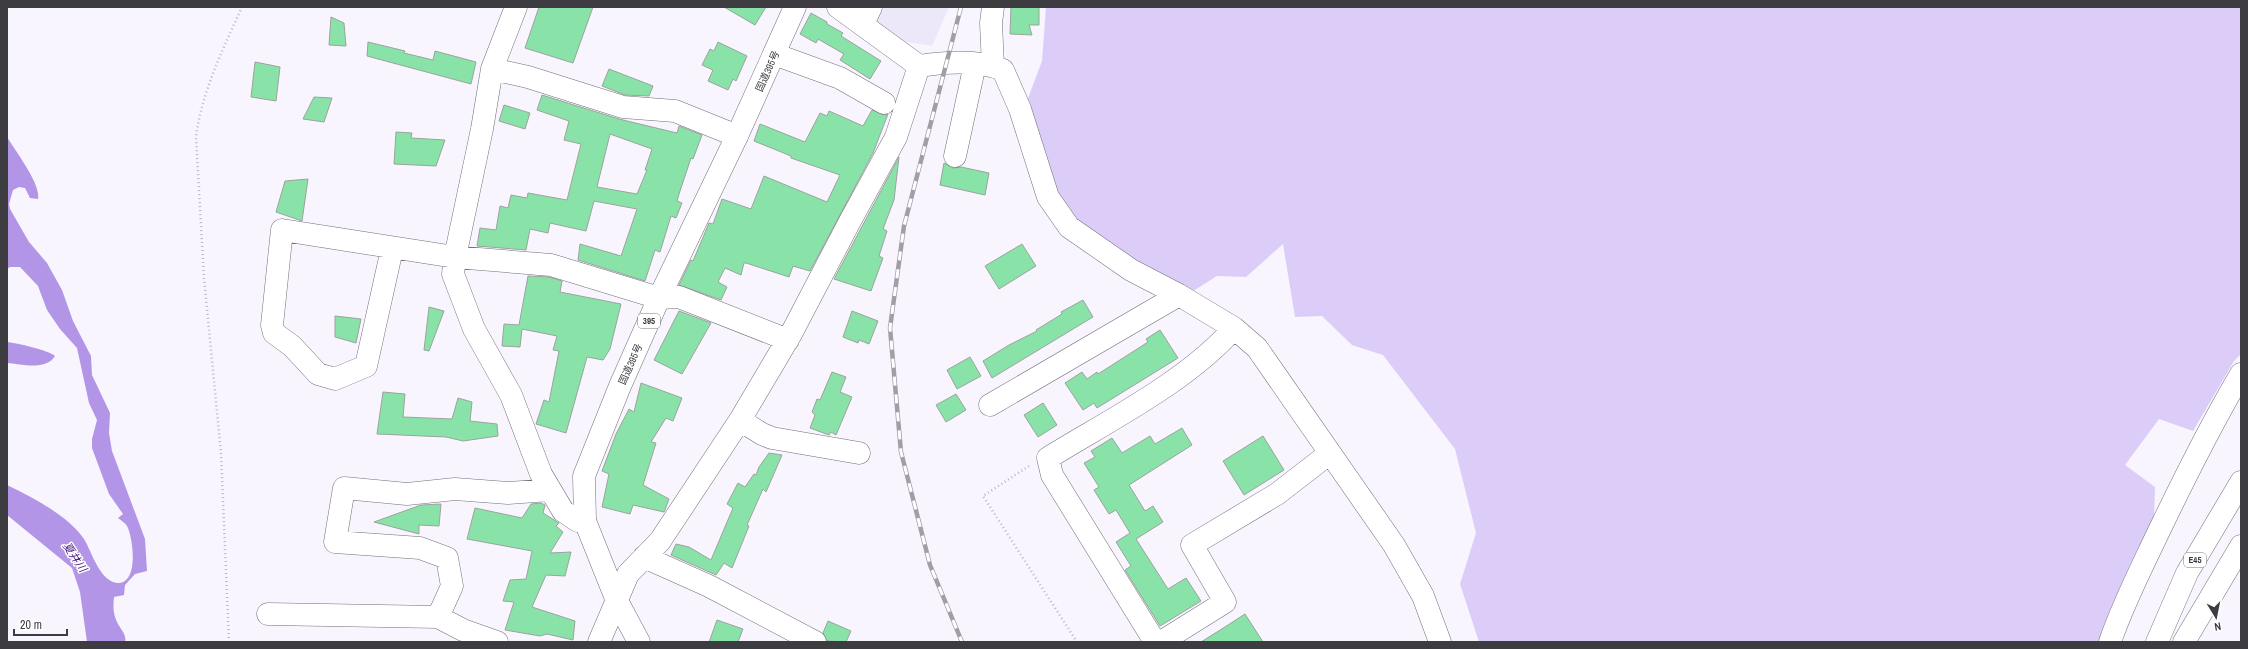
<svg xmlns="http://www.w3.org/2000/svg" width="2248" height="649" font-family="'Archivo Narrow','Noto Sans JP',sans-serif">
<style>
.built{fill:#ede8f9}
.green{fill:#dbcdf8}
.water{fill:#b295e7}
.building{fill:#89e3a8;stroke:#9ba39d;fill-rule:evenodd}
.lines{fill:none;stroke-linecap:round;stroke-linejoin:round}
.minor-casing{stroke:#726f77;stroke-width:23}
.highway-casing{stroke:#726f77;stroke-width:23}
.path{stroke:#bab8c0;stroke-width:2.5;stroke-dasharray:1 3;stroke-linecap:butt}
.minor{stroke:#fff;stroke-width:22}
.highway{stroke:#fff;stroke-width:22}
.rail-casing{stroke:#a09ea6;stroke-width:4.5}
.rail{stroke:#fff;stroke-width:3;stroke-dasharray:9;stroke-linecap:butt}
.labels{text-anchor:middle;stroke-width:3;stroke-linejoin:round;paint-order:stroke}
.shield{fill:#fff;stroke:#777679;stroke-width:1}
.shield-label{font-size:9px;font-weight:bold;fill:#3d3c40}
.street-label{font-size:10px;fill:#3d3c40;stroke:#fff}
.water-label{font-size:11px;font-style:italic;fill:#4d2281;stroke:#fff}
</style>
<rect width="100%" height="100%" fill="#f8f5ff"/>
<path class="built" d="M850 7H949L932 46 895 40Z"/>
<path class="green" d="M1046 7H2241V354L2234 361 2193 431 2159 419 2125 465 2155 487 2154 516 2098 642H1479L1460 584 1476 533 1455 449 1383 355 1352 345 1322 316 1295 317 1283 244 1246 277 1217 276 1190 293 1045 212 1027 101 1042 61Z"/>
<path class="water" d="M7 137C16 152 41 184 38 199L30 198 25 188 19 187 13 190 9 204 10 209 29 242 47 263 62 290 73 321 91 356 92 375 110 413 109 433 112 451 145 539 147 571 135 574 125 585 124 595 114 597C113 606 113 614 117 622 120 629 127 634 125 642H87L80 592 72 568 7 515V485C34 498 67 515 84 539 92 552 100 583 119 583 139 582 133 537 127 526 125 523 121 520 118 518L123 514 109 494 92 448V439L97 420 89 403 77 348 60 329 47 310 38 286 20 267H10L7 269Z
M7 342C17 343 48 350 55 356 46 371 21 364 7 363Z"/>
<path class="building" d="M539 7H593L573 63 525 48Z
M724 7H766L755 25Z
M1011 7H1039V25H1029L1032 35 1010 34Z
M811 13 827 22V24L843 33 841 36 881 61 870 79 840 60 844 54 818 39 816 43 800 34Z
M331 17 344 23 346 46 329 45Z
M368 42 405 51 404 53 433 60 435 51 476 62 471 84 367 56Z
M718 42 747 56 736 81 733 79 728 90 708 81 713 70 702 65 710 49 714 51Z
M255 62 280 67 276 101 251 97Z
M609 69 653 86 649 96 625 95 602 86Z
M542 95 619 119 677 133 679 126 702 135 693 159 691 158 679 194 677 201 682 203 676 218 671 216 660 252 655 250 645 281 578 260 580 244 621 256 637 209 594 201 586 231 550 223 548 233 530 229 526 250 477 246 480 228 496 230 500 206 508 208 511 195 527 198 528 193 567 200 581 144 564 140 569 121 537 110ZM610 134 652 149 645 170H647L637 194 597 187Z
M314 97 332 98 324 122 303 119Z
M504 105 530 113 525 129 499 121Z
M872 110 884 115 888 114 873 153 810 271 793 266 789 277 746 263H744L741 275 725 268 718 282 727 287 721 300 679 285 691 260 693 261 709 223 713 224 722 199 751 209 764 176 827 202 840 175 791 158V156L754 141 760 124 805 142 820 113 827 116 829 111 863 126Z
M396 132 412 133 411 138 445 140 436 166 394 164Z
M899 157 894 200 883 229 887 231 879 256 883 258 871 291 834 279Z
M944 163 953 168 961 167 989 173 985 195 940 185Z
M308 179 302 221 276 212 285 181Z
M1022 244 1036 266 999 289 985 266Z
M528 276 549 277 562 281 560 292 621 304 610 349 603 360 587 357 566 433 536 424 544 400 549 402 559 351 553 350 557 336 522 329 520 347 502 346 504 324 519 325Z
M1083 300 1093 317 992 378 983 361 1009 345 1037 331 1036 330 1062 314 1061 312Z
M429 307 444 311 429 351 424 350Z
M679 311 711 323 682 374 654 360Z
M852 311 878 321 869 344 859 340 858 343 843 337Z
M335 316 361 319 356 343 335 337Z
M1160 330 1178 358 1097 408 1094 403 1083 410 1065 383 1082 372 1087 379 1097 372 1098 374 1148 342 1146 339Z
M970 357 981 376 957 389 947 370Z
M832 372 846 377 840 392 852 397 836 435 831 432 829 435 810 428 815 415 812 412 817 399 820 400Z
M641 383 682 398 673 421 666 418 651 442 656 443 643 485 669 499 665 510 664 512 633 505 630 514 602 507 609 474 602 471 616 434 629 409 634 412Z
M383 392 405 394 403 417 452 419 458 398 472 402 470 421 497 424 498 436 463 441 446 437 377 434Z
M956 394 966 410 946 422 936 405Z
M1043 403 1057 425 1038 437 1024 415Z
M1182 428 1192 445 1129 485 1145 511 1153 506 1163 522 1136 539 1168 589 1186 578 1201 601 1160 626 1125 570 1131 566 1116 542 1130 533 1116 510 1109 514 1094 490 1099 487 1084 463 1095 457 1091 451 1112 438 1122 453 1150 436 1155 444Z
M1263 436 1284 470 1244 495 1223 461Z
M769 453 782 455 766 492 763 489 747 525 749 526 732 568 724 563 716 575 671 555 676 544 689 547 711 560 733 508 727 504 738 483 745 487 754 474 756 475 759 467Z
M541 503 545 505 543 513 559 523 556 526 563 532 550 553 571 552 565 576 546 575 532 607 575 621 573 640 547 634 540 636 505 630 514 602 503 601 510 580 526 579 532 551 467 539 475 508 522 518 531 504Z
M441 504 439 526 419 525V534L374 522 421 505Z
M1245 614 1263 642H1201L1228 625Z
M717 620 743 629 738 642H709Z
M828 621 851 631 846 642 827 641 823 633Z"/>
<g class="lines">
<g class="minor-casing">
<path id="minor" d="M516 7 492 69 482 129 455 257 453 274 474 329 511 395 541 474 563 511 578 521H585
M838 7 919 66C945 62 978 59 1003 70L1020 109 1048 197 1069 227 1131 270 1179 295 1234 328 1257 348 1394 545 1423 596 1440 642
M993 7 991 23 993 66
M863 24 871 7
M774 54 840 78 884 103
M492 69 528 77 623 107 675 111 737 136
M955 156 975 64
M392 249 366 366 335 379 318 374 292 346 274 333 272 325 282 230 455 257 551 265 659 298 679 297 788 340
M990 405 1179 295
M740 420 762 434 772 438 859 453
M644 557 709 586 815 642
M268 614 438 617 463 630 497 642
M438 617 452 586 447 558 420 548 335 542 344 488 407 494 455 489 508 493 550 490
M599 642 628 574 660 541 740 420 791 334 849 223 896 137 919 66
M1155 642 1052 475 1048 458C1108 421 1188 381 1234 328
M1161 642 1225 602 1192 545 1277 494 1330 453
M2110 642C2123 604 2141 569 2158 533 2184 479 2210 426 2241 374
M2184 642 2241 546"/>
</g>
<g class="highway-casing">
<path id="highway" d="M639 642 617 601 585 521 584 476 620 386 659 298 737 136 795 7
M2157 642 2187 573 2241 482"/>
</g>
<path class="path" d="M1029 466 983 496 1077 642
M229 642 221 453 204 278 196 137C202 91 223 49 242 7"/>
<use href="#minor" class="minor"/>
<use href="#highway" class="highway"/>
<g class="rail-casing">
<path id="rail" d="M961 7 904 226 890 328 901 452 930 565 962 642"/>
</g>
<use href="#rail" class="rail"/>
</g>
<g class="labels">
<g class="shield">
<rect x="638" y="314" width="22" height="14" rx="3"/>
<rect x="2184" y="553" width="22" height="14" rx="3"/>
</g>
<g class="shield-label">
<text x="649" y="324">395</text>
<text x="2195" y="563">E45</text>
</g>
<g class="street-label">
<text transform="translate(767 71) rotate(-66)" y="4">国道395号</text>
<text transform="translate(630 364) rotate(-66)" y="4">国道395号</text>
</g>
<g class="water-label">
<text transform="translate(75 557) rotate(56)" y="4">夏井川</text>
</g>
</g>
<rect width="2248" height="649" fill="none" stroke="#3d3c40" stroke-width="16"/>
<g transform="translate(2216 617) rotate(170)" stroke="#ffffff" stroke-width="3" paint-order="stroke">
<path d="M0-3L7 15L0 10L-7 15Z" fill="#3d3c40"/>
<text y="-6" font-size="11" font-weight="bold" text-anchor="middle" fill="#3d3c40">N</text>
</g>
<path d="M14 629v6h53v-6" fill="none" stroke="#3d3c40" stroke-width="2"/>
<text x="20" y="629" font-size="12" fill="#3d3c40" stroke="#ffffff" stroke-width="3" paint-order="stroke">20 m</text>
</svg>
